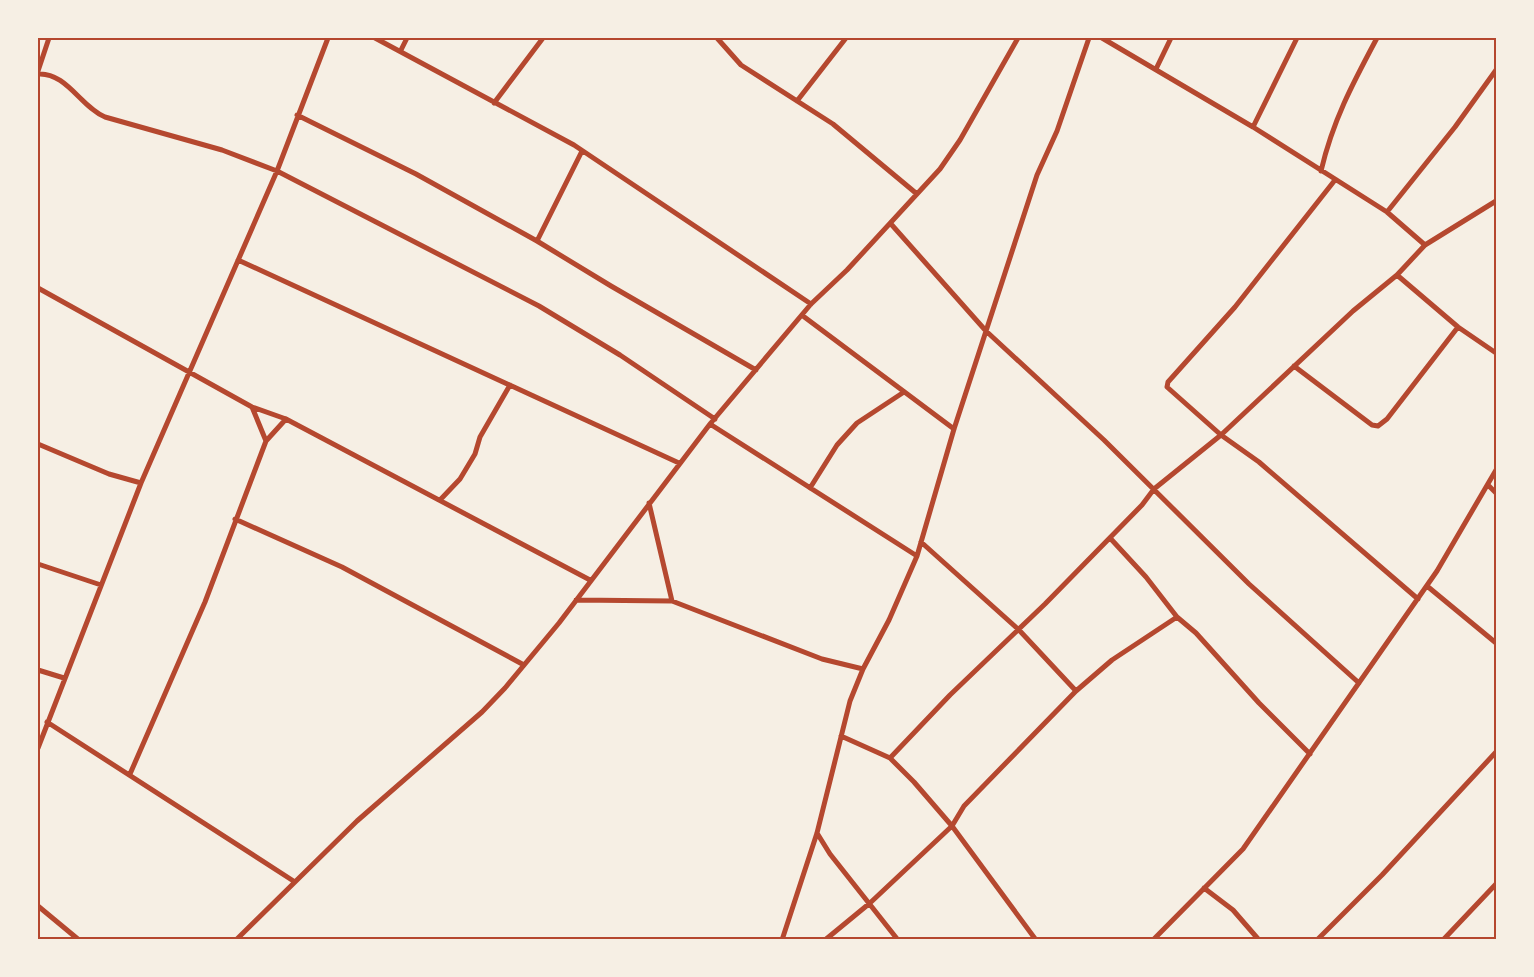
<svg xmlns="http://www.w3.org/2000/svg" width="1534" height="977" font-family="'Work Sans',sans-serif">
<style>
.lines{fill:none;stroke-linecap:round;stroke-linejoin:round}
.minor{stroke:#b5482f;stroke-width:5}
.neatline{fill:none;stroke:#b5482f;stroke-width:2}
</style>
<rect width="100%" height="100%" fill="#f6efe4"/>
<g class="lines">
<path class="minor" d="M375 38 574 145 811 304
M717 38 741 65 833 124 917 194
M1102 38 1253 127 1387 212 1425 245 1496 201
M401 50 407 38
M1156 69 1171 38
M38 71 49 38
M38 74C66 72 81 107 105 117L222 150 277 171 539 306 620 355 715 419
M797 101 846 38
M494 103 543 38
M297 115 416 174 537 241 611 286 756 370
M1253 127 1297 38
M1321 171C1333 120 1353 83 1377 38
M1335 180 1235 307 1168 382 1167 387 1221 435 1259 462 1418 599
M1387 212 1455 127 1496 70
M891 224 986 331 1104 440 1249 584 1359 683
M537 241 582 151
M238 260 679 463
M1397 275 1458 327 1496 353
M38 288 252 407 286 419 590 580
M803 316 954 429
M1294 366 1372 425 1378 426 1387 419 1458 327
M252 407 266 441
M710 424 917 556
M38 444 109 474 141 483
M1488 485 1496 493
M810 488 837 445 857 423 904 392
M440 500 460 479 475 454 480 437 510 385
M649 503 672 601
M235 519 342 567 524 665
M1110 538 1146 577 1177 617 1196 633 1259 703 1310 754
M921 542 1019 630 1076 691
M38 564 101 585
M1427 586 1496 643
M576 600 672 601 822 659 863 669
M38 670 64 678
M47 722 295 882
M841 736 890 758 914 782 952 826 1036 940
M38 748 141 483 277 171 328 38
M890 758 950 695 1045 604 1142 505 1154 489 1221 435 1353 311 1397 275 1425 245
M130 774 205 602 266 441 286 419
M817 833 830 854 898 940
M1204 888 1233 910 1259 940
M38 906 79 940
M236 940 357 821 482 712 505 688 559 623 710 424 811 304 847 270 940 169 960 140 1018 38
M782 940 817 833 850 701 863 669 889 620 917 556 954 429 1037 175 1057 131 1089 38
M825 940 870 903 952 826 964 806 1076 691 1112 660 1177 617
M1153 940 1243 849 1437 571 1496 470
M1317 940 1382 875 1496 752
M1443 940 1496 884"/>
</g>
<rect width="1534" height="977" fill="none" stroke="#f6efe4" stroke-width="78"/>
<rect x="39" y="39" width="1456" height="899" class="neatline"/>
</svg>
